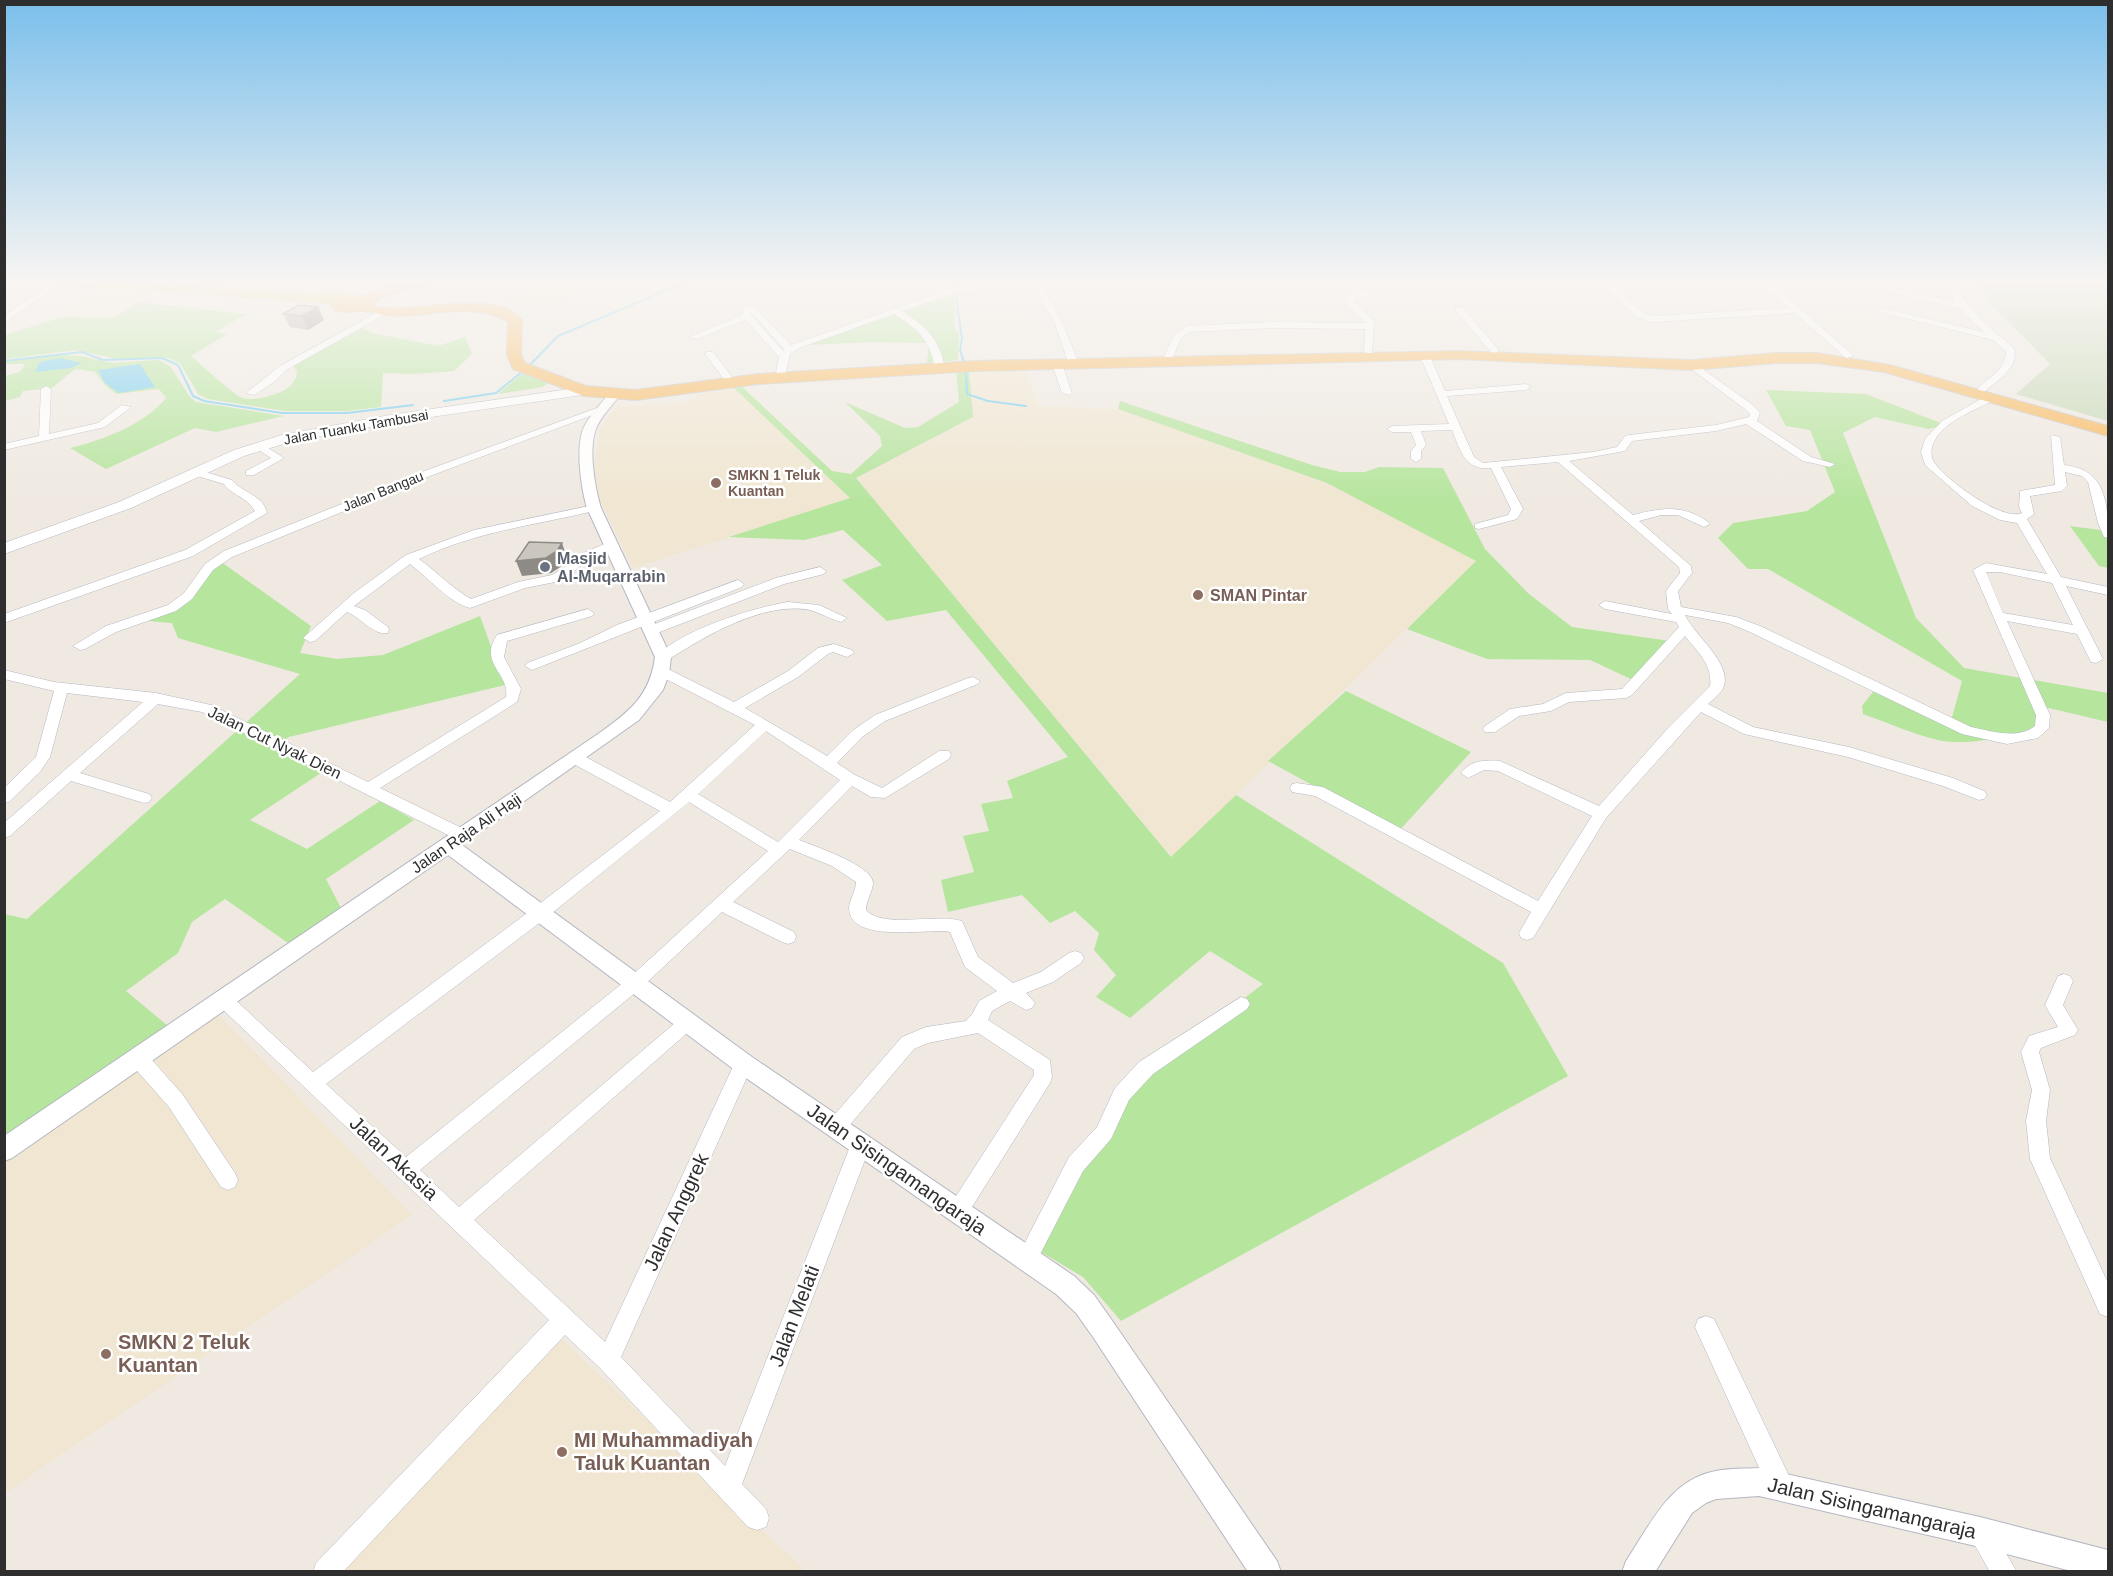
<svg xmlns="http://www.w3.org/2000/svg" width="2113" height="1576" font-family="Helvetica,sans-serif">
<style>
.education{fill:#f0e6d1}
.green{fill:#b6e59e}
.cemetery{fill:#c8d9b8}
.water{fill:#75cff0}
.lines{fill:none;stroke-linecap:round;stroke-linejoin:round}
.stream{stroke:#75cff0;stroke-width:2}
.minor-casing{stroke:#b4b7c1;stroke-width:1}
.tertiary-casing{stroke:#b4b7c1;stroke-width:2}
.secondary-casing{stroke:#b4b7c1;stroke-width:1}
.primary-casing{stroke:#c9c9c9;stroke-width:2}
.trunk-casing{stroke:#c9c9c9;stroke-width:2}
.minor{fill:#fff;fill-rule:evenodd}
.tertiary{fill:#fff;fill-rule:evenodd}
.secondary{fill:#fff;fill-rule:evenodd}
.primary{fill:#f2d163;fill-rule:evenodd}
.trunk{fill:#f8ba60;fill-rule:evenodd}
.wall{fill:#afaba4}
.shaded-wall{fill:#8e8b86}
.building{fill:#cbc7bf;stroke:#8e8b86;stroke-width:1.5}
.education-dot{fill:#8d6e63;stroke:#fff;stroke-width:2}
.worship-dot{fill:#6b7280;stroke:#fff;stroke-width:2}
.labels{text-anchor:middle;stroke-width:5;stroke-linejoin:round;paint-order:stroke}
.far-street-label{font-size:14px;fill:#2e2e2e;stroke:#fff}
.far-education-label{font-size:14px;font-weight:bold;fill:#785e54;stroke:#fff;text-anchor:start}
.worship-label{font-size:16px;font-weight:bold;fill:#5b616d;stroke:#fff;text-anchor:start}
.education-label{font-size:16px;font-weight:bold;fill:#785e54;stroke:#fff;text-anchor:start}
.street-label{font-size:16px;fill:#2e2e2e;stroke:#fff}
.near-street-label{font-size:20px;fill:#2e2e2e;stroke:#fff}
.near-education-label{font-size:20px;font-weight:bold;fill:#785e54;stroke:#fff;text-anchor:start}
</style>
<rect width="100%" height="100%" fill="#efe9e1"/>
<path class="education" d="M540 282H591L598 284 554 306 529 301 512 309 493 306Z
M103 287 158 290 114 318 62 317 68 308Z
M1024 368 1039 406 1118 409 1327 483 1476 561 1172 857 856 478 973 417 969 370Z
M733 387 851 498 633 568 600 499 594 468 600 429 617 406 668 404 697 399 695 395Z
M217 1013 412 1215 5 1493V1161Z
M557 1335 803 1569 801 1572H329Z"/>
<path class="green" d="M954 294 955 329 959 334 958 360 927 363 929 343 872 342 807 345Z
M138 302 246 314 215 332 227 334 191 356C202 365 233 395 243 398 255 401 270 396 281 392 290 388 297 381 297 371L293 365 362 328 372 333 438 346 465 337 472 354 454 371 415 374 383 373 381 407 345 411H285L208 399 198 394 180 363 169 358 117 359 76 350 5 359V335L62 317 114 318Z
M54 355 81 356 112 363 159 360 171 367 190 397 196 402 284 416 216 432 195 428 106 469 70 448C103 440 144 425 166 398L159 389 116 394 105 385 95 372 75 369 52 388 23 391 20 397 5 401V376L20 372 25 364H5V361Z
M956 369 969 370 973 417 856 478 1171 857 1236 795 1503 963 1568 1076 1121 1321 1083 1277 1031 1246 1118 1094 1263 984 1210 951 1130 1018 1096 997 1116 975 1094 950 1099 933 1075 911 1050 923 1022 895 948 912 941 880 974 872 963 836 989 831 981 804 1013 798 1007 781 1068 757 946 610 887 621 842 580 882 565 843 530 805 540 729 537 850 498 733 387 738 383 832 471 851 474 882 446 880 436 845 402 905 428 918 427 959 402Z
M523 373 547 383 543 387 498 394Z
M1766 390 1866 394 1946 425 1928 429 1875 417 1843 433 1916 618 1964 668 2108 693V722L2036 705 2037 726C2015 738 1962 746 1938 740 1913 734 1888 723 1863 714L1862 706 1877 687 1951 721 1962 681 1768 569H1748L1718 538 1733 523 1807 511 1835 492 1810 430 1786 426Z
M1120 401 1312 465 1340 472H1365L1379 467 1443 468 1485 549 1529 594 1572 627 1670 641 1631 679 1590 660 1487 659 1407 629 1476 561 1327 483 1118 409Z
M2070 526 2108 531V568L2099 566Z
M220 561 311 626 300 653 337 659 383 655 480 616 505 685 289 737 277 745 324 771 250 820 307 849 380 801 414 820 326 879 342 910 291 945 225 899 192 922 178 953 126 991 168 1026 5 1138 4 914 27 919 300 674 178 638 172 623 148 621 176 610Z
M1346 691 1471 752 1398 832 1268 761Z"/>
<path class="cemetery" d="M1978 282H2108V421L2016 394 2050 364 1987 300Z"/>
<path class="water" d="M60 358 81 363 71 368 35 372 40 362Z
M140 364 155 387 119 393 105 383 98 370Z"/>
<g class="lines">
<path class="stream" d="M954 282 962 339 960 350 966 369 967 394 988 401 1026 406
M4 361 82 352 103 360 162 358 178 365 193 396 204 401 282 413H347L413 405
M444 401 496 393 529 366 558 336 672 288 695 282"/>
<g class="minor-casing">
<path id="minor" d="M52 282H62L4 323V316Z
M257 282H267L250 294H244V290Z
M616 282H641C636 286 621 286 616 282Z
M925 282H936L950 289 1006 282H1040L1063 324 1077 359 1072 362 1067 359 1055 324 1032 282 954 293 902 311C925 326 938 337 944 364L939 367 934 364C929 338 916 328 894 314L799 348 790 354 786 372 781 375 776 372 779 357 746 320 697 339 689 337 742 315 743 307 754 306 791 345 942 292ZM751 312 784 349 783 351 751 315Z
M1599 282H1700L1696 285 1613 286 1643 313 1653 316 1789 308 1761 282H1770L1854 356 1846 358 1795 313 1652 322 1637 317Z
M1850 282H1866L1955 302 1944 282H1952C1970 311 1988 327 2014 348 2020 367 1997 381 1984 392H1978V388C1990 377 2006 369 2006 351L1993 340 1877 311 1881 308 1984 332 1959 308Z
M1367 290 1370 291V295L1356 298 1354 302 1374 321 1372 354 1364 352 1365 329 1271 328 1189 332 1181 338 1172 359 1164 357 1174 335 1187 326 1271 322 1365 323 1345 302 1350 294Z
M1456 307H1462L1498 349V353H1492L1456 311Z
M383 309 386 310V314L286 370 274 382 254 395 246 393 280 366Z
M707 352H713L732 377 730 379H724L705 354Z
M1425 353 1430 356 1445 391 1526 384 1531 387 1526 390 1447 396 1474 457 1483 463 1593 452 1617 447 1625 436 1629 435 1716 425 1749 417 1750 414 1745 409 1686 365 1694 363 1753 405 1760 413 1757 421 1811 457 1835 464 1830 467 1803 461 1746 424 1716 431 1632 441 1625 451 1569 461 1633 515C1661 508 1683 504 1708 522L1710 524 1704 527 1678 515H1661L1639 521 1691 566 1692 573 1678 591 1681 607 1736 617 1760 626 1971 727C1991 731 2017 740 2035 726L2036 715 1973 570 1986 563 2047 574 2017 523 2000 520 1972 506 1925 465 1921 452 1925 439 1942 421 1988 395H1996V399C1976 410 1946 420 1935 440 1931 446 1930 456 1934 462 1945 479 2002 522 2022 513L2019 507 2020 491 2055 485 2051 435 2060 437 2064 465C2106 469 2108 503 2108 538L2104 537 2098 523 2088 482 2082 476 2065 472 2067 486 2062 491 2030 496 2034 514 2027 519 2061 577 2108 587V595L2066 586 2103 659 2096 663 2091 662 2077 634 2007 621 2050 715 2049 728 2038 738 2007 744 1962 734 1750 632 1728 623 1685 615C1694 635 1731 662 1724 686 1722 693 1713 699 1708 704L1753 727 1849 747 1953 778 1984 791 1987 795 1984 799 1979 800 1943 786 1848 757 1744 734 1701 712 1606 818 1533 938 1527 940 1521 938 1519 933 1531 912 1315 796 1292 792 1290 788 1292 784 1297 783 1323 787 1538 901 1592 816 1498 771 1484 770 1468 778 1461 773C1471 760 1485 760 1500 761L1599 806 1669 727 1710 686C1713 665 1697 651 1685 636L1632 695 1626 698 1569 702 1551 711 1519 716 1495 732H1485L1483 729 1485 726 1510 709 1543 704 1566 693 1622 689 1679 627 1676 622 1605 609 1599 605 1605 601 1672 614 1668 609 1666 591 1680 573 1679 567 1558 462 1501 467 1523 509 1517 519 1479 529 1475 528V524L1508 515 1511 509 1491 468C1465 471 1460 450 1452 430L1421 431 1426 445 1421 451V459L1416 462 1411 459V451L1416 445 1411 432H1392L1387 429 1392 426 1449 424 1420 356ZM1986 572H2000L2052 583 2073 625 2003 613Z
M1057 361 1062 364 1072 393 1070 395 1062 393 1052 364Z
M46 386 51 389 49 434 98 423 122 405 131 407 105 427 4 450V444L39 436 41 389Z
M597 408 606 410 430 476 232 557 213 570 192 599 176 611 116 632 85 649 80 650 73 646 106 626 168 605 184 593 205 564 224 551 422 472Z
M260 443 284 458 254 475H246V471L271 458 256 448 255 446Z
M198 470 232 480C240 492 264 495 267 513L193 556 4 623V614L185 550 255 511C247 497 230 494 224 484L194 475V471Z
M594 505 598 506V510C537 525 476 531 419 559 437 572 452 588 471 599L518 582 552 575 564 568 574 557 609 542 613 541 619 545 582 563 572 574 560 581 525 588 470 608C448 602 429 578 410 564L354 606 365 610 388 627 389 630 388 633C374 636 360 617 347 612L315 641 310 642 303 638 354 593 406 555 474 530Z
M820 567 826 571 824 574 784 584 657 633 652 634 646 630 647 627 776 578Z
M738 580 744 584 742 587 532 670 525 666 527 663 578 644 617 625Z
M788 602 819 605 847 618 841 622C830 619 821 613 810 610 764 601 705 636 668 660H658L656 657C678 631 755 607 788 602Z
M588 609 594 613 592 616 507 641 504 657 521 689 517 702 380 788 468 831 470 835 468 839H456L202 712 158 704 80 773 149 794 152 798 149 802 144 803 71 781 10 836 4 838V823L143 702 67 693 50 757 40 772 9 802 4 803V788L36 757 54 691 4 679V670L54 682 156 693 211 705 368 782 506 697C510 673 478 664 497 635Z
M834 644 852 650 854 653 847 657 833 652 828 654 798 677 745 708 827 756 852 731 875 715 968 678 973 677 980 681 978 684 885 721 862 737 837 763 855 775 882 788 939 751H949L951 755 949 759 885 798 871 797 852 786 799 840C814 846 871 865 873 882 873 892 866 900 866 910 882 929 937 913 962 921L978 957 1013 983 1041 972 1069 953 1075 951 1081 953 1084 958 1081 963 1053 982 1026 993 1035 1003 1032 1008 1026 1010 1010 1001 992 1011 988 1020 1050 1060 1052 1077 1050 1083 965 1218 958 1221 951 1218 948 1211 951 1204 1034 1075V1070L978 1033 928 1043 914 1049 843 1133 836 1136 829 1133 826 1127 829 1121 902 1037 926 1027 966 1021 973 1013 979 1001 997 991 965 967 950 932C927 928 851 944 849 909 849 900 856 891 856 882L832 866 790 849 733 902 794 932 796 937 794 942 788 944 782 942 722 912 641 988 420 1170 459 1207 682 1017 688 1014 694 1017 697 1022 694 1027 474 1220 605 1342 737 1058 744 1056 751 1058 753 1064 621 1357 725 1466 851 1144 854 1138 861 1135 868 1138 871 1144 742 1484 766 1509 769 1518 766 1527 757 1530 748 1527 600 1368 565 1335 343 1572H313L316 1563 549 1320 217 1004 214 999 217 994 223 992 229 994 313 1072 534 908 660 811 570 762 568 758 570 754H580L670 802 755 725 658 675 656 672 658 669H668L734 702 788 671 818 648ZM766 731 840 780 778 842 698 794ZM689 802 768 851 629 978 406 1157 326 1084 546 918Z
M2064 974 2070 976 2073 981 2063 1005 2078 1030 2075 1035 2041 1048 2039 1052 2050 1090 2046 1121 2050 1158 2108 1283V1317L2100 1314 2030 1159 2026 1121 2032 1090 2021 1052 2029 1036 2058 1027 2045 1005 2058 976Z
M1241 997 1247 999 1250 1004 1247 1009 1153 1074 1129 1100 1111 1139 1083 1171 1034 1266 1027 1270 1020 1266 1016 1259 1020 1252 1069 1157 1097 1127 1115 1088 1139 1062Z
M138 1050 145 1052 183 1095 235 1173 238 1180 235 1187 228 1190 221 1187 169 1107 131 1064 129 1058 131 1052Z
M1706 1316 1714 1319 1790 1478 1793 1487 1790 1496 1781 1499 1772 1496 1695 1327 1698 1319Z
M1981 1523 1990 1526 2017 1572H1990L1969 1535 1972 1526Z"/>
</g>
<g class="tertiary-casing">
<path id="tertiary" d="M614 391 620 395C612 406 600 417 596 429 588 449 595 488 601 508L671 657 669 674 663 690 639 720 462 845 752 1057 1074 1276 1094 1295 1111 1319 1277 1561 1281 1572H1248L1093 1337 1076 1313 1056 1294 736 1071 448 855 12 1158 4 1161V1136L598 734C629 712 650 696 655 657L587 508C581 488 575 446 584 427 590 415 602 403 610 392Z
M1759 1468 1980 1517 2108 1550V1572H2075L1980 1547 1759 1496 1716 1499 1706 1503 1692 1513 1655 1572H1622L1626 1561C1650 1525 1670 1479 1716 1471 1730 1468 1745 1469 1759 1468Z"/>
</g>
<g class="secondary-casing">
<path id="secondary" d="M584 387 591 391 589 394 390 423 290 442 244 456 131 508 4 554V543L119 502 234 450 282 435 390 415Z"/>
</g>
<g class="primary-casing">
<path id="primary" d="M50 282C135 282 218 286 302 294 315 295 353 291 360 298 352 306 318 303 306 302 223 294 140 290 57 286Z"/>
</g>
<g class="trunk-casing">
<path id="trunk" d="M405 282H430L428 285 390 294 375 301 373 306C412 316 494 286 522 320L521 355 525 363 586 386 636 390 758 374 975 361 1459 351 1691 360 1776 353H1817L1890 365 2108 426V436L1884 372 1817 363H1776L1691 370 1459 359 975 371 758 384 636 400 584 396 513 369 507 355 508 322C477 302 433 316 398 316 385 317 373 311 361 311 350 311 340 316 331 306 341 293 353 298 367 294 380 290 392 285 405 282ZM357 302H359L347 305 348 304Z"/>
</g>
<use href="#minor" class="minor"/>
<use href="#tertiary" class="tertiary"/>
<use href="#secondary" class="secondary"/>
<use href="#primary" class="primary"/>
<use href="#trunk" class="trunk"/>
</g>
<path class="wall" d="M318 307 324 320 308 330 290 327 283 314Z"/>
<path class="shaded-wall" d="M318 307 324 320 308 330 302 316Z
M562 543 567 558 562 566 551 573 522 576 516 561Z"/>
<path class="building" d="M299 305 318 307 302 316 283 314Z
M529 542 562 543 557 551 546 558 516 561Z"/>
<linearGradient id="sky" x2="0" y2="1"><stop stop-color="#7abfeb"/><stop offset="0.56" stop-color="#f8f5f2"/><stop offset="1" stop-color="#f8f5f2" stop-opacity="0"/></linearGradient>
<rect width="2113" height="503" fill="url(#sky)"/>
<g class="education-dot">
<circle cx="716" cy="483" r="6"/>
<circle cx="1198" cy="595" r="6"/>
<circle cx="106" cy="1354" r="6"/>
<circle cx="562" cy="1452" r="6"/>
</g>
<circle class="worship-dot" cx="545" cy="567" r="6"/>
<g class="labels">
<g class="far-street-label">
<text transform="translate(356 427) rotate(-10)" y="5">Jalan Tuanku Tambusai</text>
<text transform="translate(383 491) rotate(-22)" y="5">Jalan Bangau</text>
</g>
<g class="far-education-label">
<text x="728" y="480">SMKN 1 Teluk<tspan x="728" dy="16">Kuantan</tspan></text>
</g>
<g class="worship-label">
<text x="557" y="564">Masjid<tspan x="557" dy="18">Al-Muqarrabin</tspan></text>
</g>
<g class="education-label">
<text x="1210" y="601">SMAN Pintar</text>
</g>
<g class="street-label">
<text transform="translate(275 742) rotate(26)" y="6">Jalan Cut Nyak Dien</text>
<text transform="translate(466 833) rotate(-34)" y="6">Jalan Raja Ali Haji</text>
</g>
<g class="near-street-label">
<text transform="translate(394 1158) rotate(43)" y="7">Jalan Akasia</text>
<text transform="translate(897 1169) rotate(35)" y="7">Jalan Sisingamangaraja</text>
<text transform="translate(676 1212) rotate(-65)" y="7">Jalan Anggrek</text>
<text transform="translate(794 1316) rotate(-69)" y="7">Jalan Melati</text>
<text transform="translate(1872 1508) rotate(13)" y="7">Jalan Sisingamangaraja</text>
</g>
<g class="near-education-label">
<text x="118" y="1349">SMKN 2 Teluk<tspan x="118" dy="23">Kuantan</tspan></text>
<text x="574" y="1447">MI Muhammadiyah<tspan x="574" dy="23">Taluk Kuantan</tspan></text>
</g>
</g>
<rect width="2113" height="1576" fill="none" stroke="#2e2e2e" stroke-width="12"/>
</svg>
